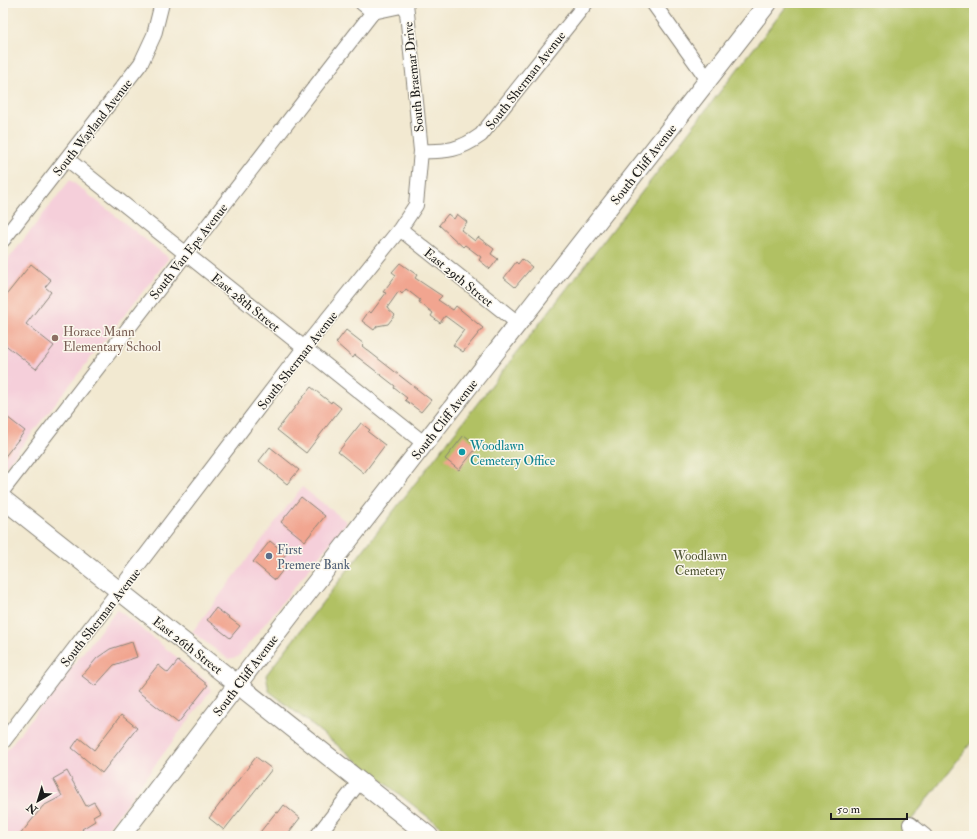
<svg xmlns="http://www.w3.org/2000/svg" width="977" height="839" font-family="'IM FELL Double Pica',serif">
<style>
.built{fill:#f5cfda}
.green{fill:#b1c164;stroke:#666e40}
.building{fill:#f1a590}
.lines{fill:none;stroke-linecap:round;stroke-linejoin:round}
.minor-casing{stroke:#878276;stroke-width:16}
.major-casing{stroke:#878276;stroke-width:20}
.minor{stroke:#fff;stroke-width:14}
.major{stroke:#fff;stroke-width:18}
.education-dot{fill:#8d6e63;stroke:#fbf7ec;stroke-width:1.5}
.culture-dot{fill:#0f9aa8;stroke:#fbf7ec;stroke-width:1.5}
.service-dot{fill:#5c6f8a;stroke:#fbf7ec;stroke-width:1.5}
.labels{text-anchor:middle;stroke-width:3;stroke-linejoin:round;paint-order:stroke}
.street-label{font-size:13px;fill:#1c1c1c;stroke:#fbf7ec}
.education-label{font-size:13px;fill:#785e54;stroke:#fbf7ec;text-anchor:start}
.culture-label{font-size:13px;fill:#0d838f;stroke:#fbf7ec;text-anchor:start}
.service-label{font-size:13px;fill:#4e5e75;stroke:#fbf7ec;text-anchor:start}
.park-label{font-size:13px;fill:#505635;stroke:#fbf7ec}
</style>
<rect width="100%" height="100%" fill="#fbf7ec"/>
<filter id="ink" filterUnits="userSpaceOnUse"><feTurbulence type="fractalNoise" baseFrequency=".025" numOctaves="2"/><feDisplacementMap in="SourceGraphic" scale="8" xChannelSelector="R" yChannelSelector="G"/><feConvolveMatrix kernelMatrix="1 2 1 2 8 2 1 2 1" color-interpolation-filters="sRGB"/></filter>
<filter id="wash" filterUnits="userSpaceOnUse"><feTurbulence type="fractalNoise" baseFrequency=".012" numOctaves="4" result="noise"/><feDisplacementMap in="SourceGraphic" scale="16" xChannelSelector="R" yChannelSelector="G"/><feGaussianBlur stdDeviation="0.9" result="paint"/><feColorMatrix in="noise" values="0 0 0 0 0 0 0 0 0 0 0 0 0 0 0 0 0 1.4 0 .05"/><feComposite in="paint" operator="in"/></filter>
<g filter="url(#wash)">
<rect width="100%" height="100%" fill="#f2e9d1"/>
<path class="built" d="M70 180 169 258 3 470V266Z
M302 487 347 522 238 657 228 659 192 632Z
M117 609 209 683 211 690 102 836H3V755Z"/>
<path class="green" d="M789 3H974V739L899 836H452L269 691 266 675Z"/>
<g id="blocks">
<path class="building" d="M448 214 454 219 457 214 467 222 461 230 475 241 478 237 494 249 491 254 498 259 490 269 479 260 481 257 465 245 463 247 439 225Z
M522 259 532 267 515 287 504 278 516 262 518 264Z
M400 263 417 275 415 278 442 296 438 300 453 310 456 306 483 328 463 352 453 345 464 330 445 316 440 323 431 316 433 313 419 302 420 300 406 289 402 294 399 291 387 308 395 315 388 324 377 326 374 330 362 321 369 311 371 313 386 293 383 292 396 275 392 272Z
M31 264 51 280 45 287 51 292 26 324 54 346 36 369 3 343V299Z
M346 330 364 344 362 346 431 400 421 412 405 400 407 398 394 388 395 386 355 355 353 358 336 343Z
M311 387 331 403 332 401 341 408 306 453 277 430Z
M3 414 25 431 3 459Z
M361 423 370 430 368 432 385 445 364 473 338 452Z
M464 435 478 446 459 470 445 459Z
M270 447 299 470 287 484 259 461Z
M301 497 325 516 305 541 281 522Z
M270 541 286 554 281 560 287 565 275 580 253 562Z
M216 608 240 626 230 638 207 620Z
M132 642 137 657 114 665 95 686 82 676 97 658 110 649Z
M178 661 208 685 178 723 137 691 158 665 168 673Z
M121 715 137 728 102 773 72 748 79 738 94 750Z
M256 757 272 769 224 830 209 818Z
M67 771 86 806 94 802 100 812 93 816 95 821 82 829 86 836H19L43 806 62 796 53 779Z
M284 805 300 818 286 836H257L276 812 278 813Z"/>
</g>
</g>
<g filter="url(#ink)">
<use href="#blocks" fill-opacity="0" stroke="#878276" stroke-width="1"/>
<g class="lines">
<g class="minor-casing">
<path id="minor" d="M362 3 373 12 406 5
M653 3 708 80
M421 151C447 152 460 150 481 135L586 3
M67 159 425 444
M400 229 519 324
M3 240 141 63 154 35 162 3
M3 490 373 12
M3 742 304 348 400 229 416 205 421 151 406 3
M910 824 925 836
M317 836 360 781"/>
</g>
<g class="major-casing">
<path id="major" d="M3 499 429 836
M121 836 296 608 768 3"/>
</g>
<use href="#minor" class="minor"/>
<use href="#major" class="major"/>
</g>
</g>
<circle class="education-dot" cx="55" cy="338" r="4"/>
<circle class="culture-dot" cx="462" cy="452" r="4"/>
<circle class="service-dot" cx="269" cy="556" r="4"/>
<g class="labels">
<g class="street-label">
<text transform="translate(413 77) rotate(-96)" y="5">South Braemar Drive</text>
<text transform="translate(525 80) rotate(-52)" y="5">South Sherman Avenue</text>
<text transform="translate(92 127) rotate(-52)" y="5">South Wayland Avenue</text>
<text transform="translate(643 164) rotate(-52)" y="5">South Cliff Avenue</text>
<text transform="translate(188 251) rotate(-52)" y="5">South Van Eps Avenue</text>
<text transform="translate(459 277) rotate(39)" y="5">East 29th Street</text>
<text transform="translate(246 302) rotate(39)" y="5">East 28th Street</text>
<text transform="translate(297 360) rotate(-52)" y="5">South Sherman Avenue</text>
<text transform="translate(444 419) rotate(-52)" y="5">South Cliff Avenue</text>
<text transform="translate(100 617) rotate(-52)" y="5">South Sherman Avenue</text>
<text transform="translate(188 645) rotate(38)" y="5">East 26th Street</text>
<text transform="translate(245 675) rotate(-53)" y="5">South Cliff Avenue</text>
</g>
<g class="education-label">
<text x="63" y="336">Horace Mann<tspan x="63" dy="15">Elementary School</tspan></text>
</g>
<g class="culture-label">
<text x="470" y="450">Woodlawn<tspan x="470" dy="15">Cemetery Office</tspan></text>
</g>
<g class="service-label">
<text x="277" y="554">First<tspan x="277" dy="15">Premere Bank</tspan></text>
</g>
<g class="park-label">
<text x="700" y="560">Woodlawn<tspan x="700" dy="15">Cemetery</tspan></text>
</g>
</g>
<rect width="977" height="839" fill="none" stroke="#fbf7ec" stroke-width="16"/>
<g transform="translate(38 801) rotate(218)" stroke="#fbf7ec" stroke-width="3" paint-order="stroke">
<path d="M0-3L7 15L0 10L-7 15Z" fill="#1c1c1c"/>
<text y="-6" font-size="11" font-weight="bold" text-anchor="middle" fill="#1c1c1c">N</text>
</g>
<path d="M831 813v6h76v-6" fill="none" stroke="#1c1c1c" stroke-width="2"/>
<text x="837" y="813" font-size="12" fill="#1c1c1c" stroke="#fbf7ec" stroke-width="3" paint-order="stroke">50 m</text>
</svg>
